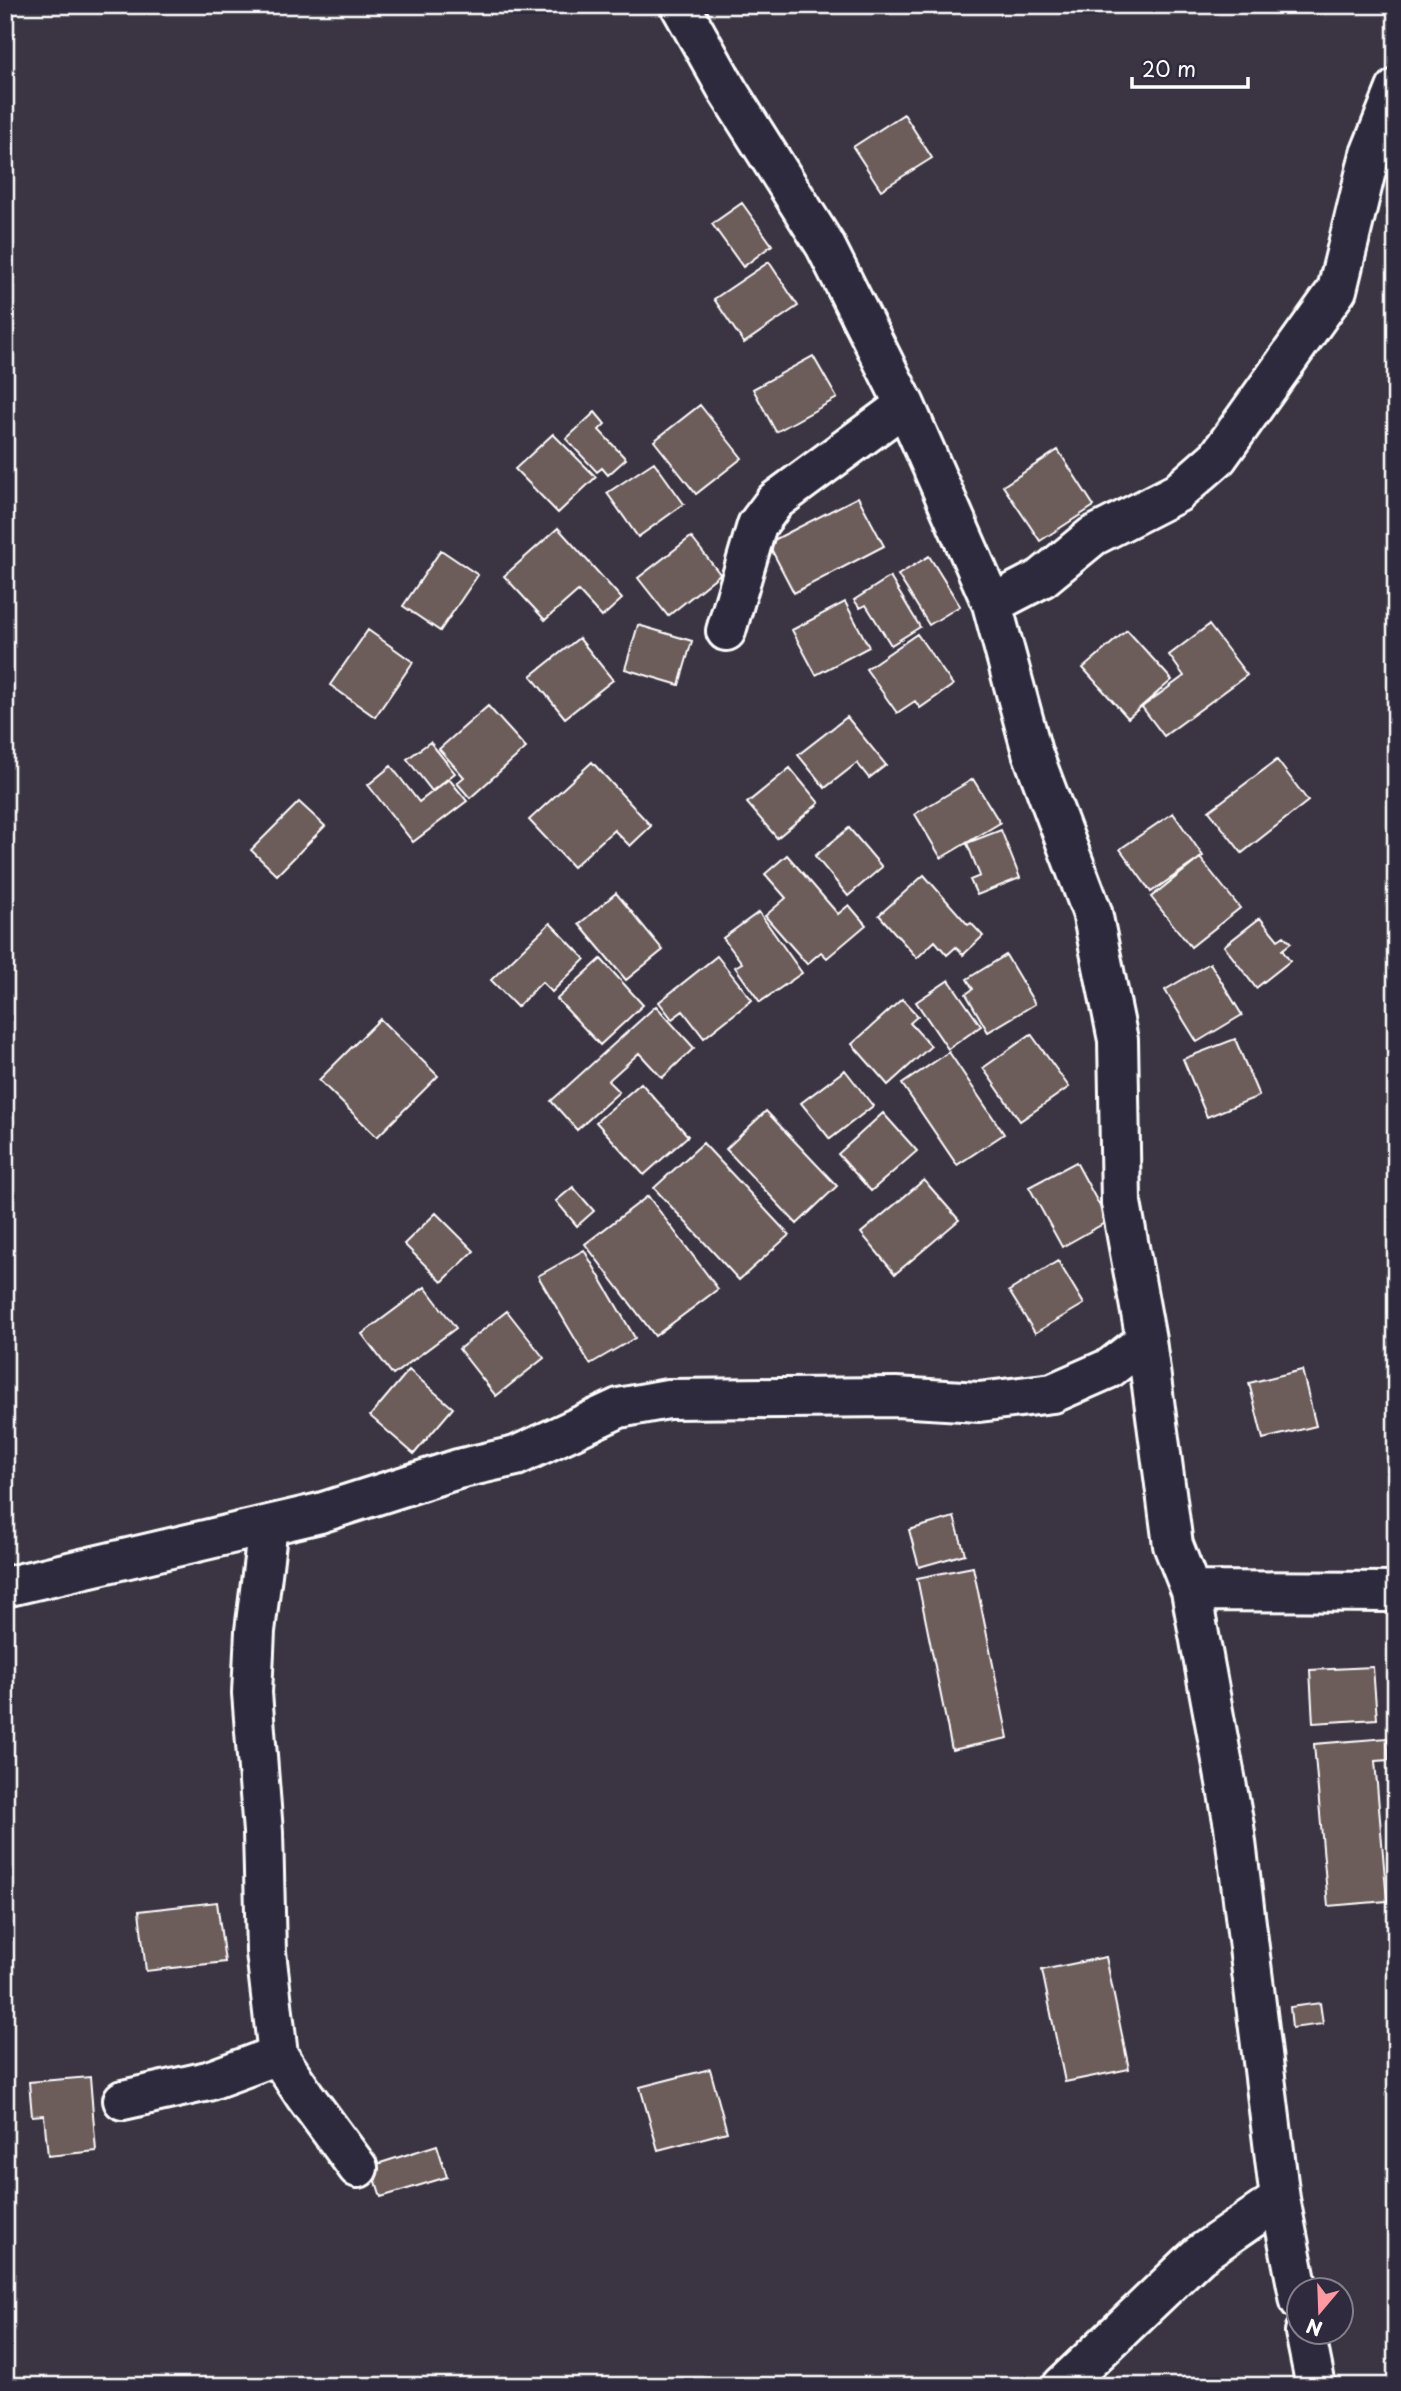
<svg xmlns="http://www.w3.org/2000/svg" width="1401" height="2391" font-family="'Playpen Sans',sans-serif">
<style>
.building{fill:#6c5b5a;stroke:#fff;stroke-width:2}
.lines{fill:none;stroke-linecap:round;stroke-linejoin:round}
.street-casing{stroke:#fff;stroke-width:44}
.street{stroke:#2f2a3d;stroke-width:38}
</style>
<rect width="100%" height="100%" fill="#3b3443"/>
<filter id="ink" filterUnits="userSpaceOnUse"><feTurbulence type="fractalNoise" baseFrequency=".0143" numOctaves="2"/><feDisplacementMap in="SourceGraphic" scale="14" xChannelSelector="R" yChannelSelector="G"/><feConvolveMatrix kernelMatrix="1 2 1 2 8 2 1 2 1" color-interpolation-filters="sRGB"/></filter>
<g filter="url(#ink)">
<path class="building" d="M904 114 932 158 881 190 853 147Z
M742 203 772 245 743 267 712 224Z
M769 262 798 306 744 343 714 299Z
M813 356 837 398 776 432 753 389Z
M700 405 742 458 696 494 654 441Z
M595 412 605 424 599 430 626 459 608 475 602 468 597 472 566 439Z
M553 434 596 477 558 513 515 469Z
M1058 450 1094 506 1040 541 1003 486Z
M654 462 684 504 638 537 607 493Z
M858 497 884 546 794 593 768 543Z
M558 528 622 599 602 617 578 591 545 620 504 576Z
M691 537 720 574 668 616 638 578Z
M441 550 478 575 440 631 403 606Z
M929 556 960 606 929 625 898 575Z
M890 577 920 627 891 645 866 605 860 608 854 600Z
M845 602 869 647 816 675 792 630Z
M638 625 692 641 679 685 625 669Z
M1209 625 1247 675 1164 736 1142 707 1184 676 1169 655Z
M368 630 413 662 375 717 330 685Z
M1127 630 1172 680 1128 718 1083 668Z
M917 634 953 685 920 708 915 701 897 713 866 669Z
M579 638 613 680 565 718 531 676Z
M488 706 526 748 470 798 457 783 464 777 439 749Z
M847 717 886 765 869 778 857 763 825 788 798 755Z
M430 742 455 773 432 791 407 759Z
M1277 760 1308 801 1242 853 1209 811Z
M592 762 651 826 630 846 614 830 573 867 529 820Z
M391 766 419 802 449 779 467 801 413 842 368 785Z
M790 768 819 803 777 838 747 803Z
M973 779 1000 823 941 858 915 814Z
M299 802 325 826 277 875 251 850Z
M1173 813 1203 856 1151 892 1120 849Z
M849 828 882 867 848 896 815 856Z
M1001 830 1020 878 977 895 970 880 980 876 967 843Z
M787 855 838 914 849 905 866 925 827 958 821 952 807 964 765 916 786 898 765 874Z
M1200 858 1240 908 1191 947 1151 897Z
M924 875 968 925 971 923 983 936 963 955 956 947 947 955 935 941 917 958 879 915Z
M616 893 663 950 626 980 579 924Z
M759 912 802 973 760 1002 735 967 742 963 723 938Z
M1260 918 1278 940 1284 936 1291 943 1282 950 1290 961 1256 988 1224 946Z
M550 923 585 959 552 992 542 982 517 1007 491 980Z
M1006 955 1035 1004 988 1032 966 994 973 989 967 979Z
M717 956 752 1000 704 1038 683 1011 672 1019 659 1002Z
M601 959 643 1005 600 1045 557 999Z
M1210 963 1242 1015 1197 1042 1165 990Z
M949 980 981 1026 948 1049 916 1002Z
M902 999 918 1016 910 1023 931 1046 888 1085 852 1044Z
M656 1006 694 1048 662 1078 639 1053 608 1081 619 1092 577 1130 551 1101Z
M380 1019 438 1076 377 1137 319 1080Z
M1031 1034 1069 1087 1020 1121 983 1068Z
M1235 1039 1259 1096 1207 1117 1183 1059Z
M949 1052 1004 1134 957 1165 902 1084Z
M845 1070 873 1106 830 1139 801 1103Z
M641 1083 688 1136 644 1175 596 1122Z
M766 1111 837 1186 797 1224 726 1149Z
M883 1113 917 1151 871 1191 838 1154Z
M703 1143 789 1235 739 1280 654 1188Z
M1076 1162 1108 1221 1062 1247 1029 1187Z
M924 1180 959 1220 895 1274 861 1233Z
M573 1187 594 1211 577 1226 556 1201Z
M648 1196 718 1289 655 1336 585 1244Z
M436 1213 474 1251 442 1282 404 1244Z
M584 1250 635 1338 590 1364 538 1276Z
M1058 1261 1084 1304 1035 1333 1009 1291Z
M425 1287 456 1328 393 1375 362 1334Z
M507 1311 544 1358 496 1396 459 1349Z
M409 1370 453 1408 414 1454 370 1416Z
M1302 1370 1316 1426 1263 1439 1249 1383Z
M954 1517 965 1554 919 1567 909 1530Z
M973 1567 1008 1738 952 1750 917 1578Z
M1373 1667 1377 1719 1313 1723 1310 1670Z
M1387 1738 1389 1760 1375 1761 1387 1901 1328 1906 1314 1744Z
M217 1902 225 1962 146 1971 139 1911Z
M1106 1957 1129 2069 1065 2082 1042 1970Z
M1320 2003 1323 2024 1292 2028 1290 2007Z
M710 2069 727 2132 658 2150 640 2087Z
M90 2077 96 2151 48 2156 44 2115 32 2116 29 2082Z
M437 2145 447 2177 381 2197 371 2166Z"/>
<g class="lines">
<g class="street-casing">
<path id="street" d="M680 5 728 91 825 245 905 405 992 604 1032 752 1092 912 1118 1040 1121 1203 1146 1340 1173 1545 1191 1591 1234 1826 1280 2199 1300 2301
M992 604 1042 578 1093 536 1177 493 1218 457 1337 290 1370 154 1396 89
M726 631 757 525 775 501 905 405
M5 1587 320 1513 458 1469 516 1456 619 1408 668 1399 896 1397 979 1402 1053 1393 1110 1368 1146 1340
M1191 1591 1396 1592
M278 2055 305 2096 358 2168
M123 2100 208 2081 278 2055 266 1952 263 1832 252 1693 255 1631 268 1526
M1305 2332 1316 2386
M1062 2386 1199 2255 1280 2199"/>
</g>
<use href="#street" class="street"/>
</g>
</g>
<rect width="1401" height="2391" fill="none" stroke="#2f2a3d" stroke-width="28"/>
<rect x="14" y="14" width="1373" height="2363" fill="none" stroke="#fff" stroke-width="2.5" filter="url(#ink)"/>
<g transform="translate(1320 2311) rotate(199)"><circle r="33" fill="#2f2a3d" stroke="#827f8b" stroke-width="2"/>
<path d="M0-5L12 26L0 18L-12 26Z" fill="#ff9aa2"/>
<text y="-10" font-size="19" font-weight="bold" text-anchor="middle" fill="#ffffff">N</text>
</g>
<path d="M1132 77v10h116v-10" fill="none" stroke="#ffffff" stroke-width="3.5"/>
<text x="1142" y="77" font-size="21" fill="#ffffff" stroke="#2f2a3d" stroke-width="5" paint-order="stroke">20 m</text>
</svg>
